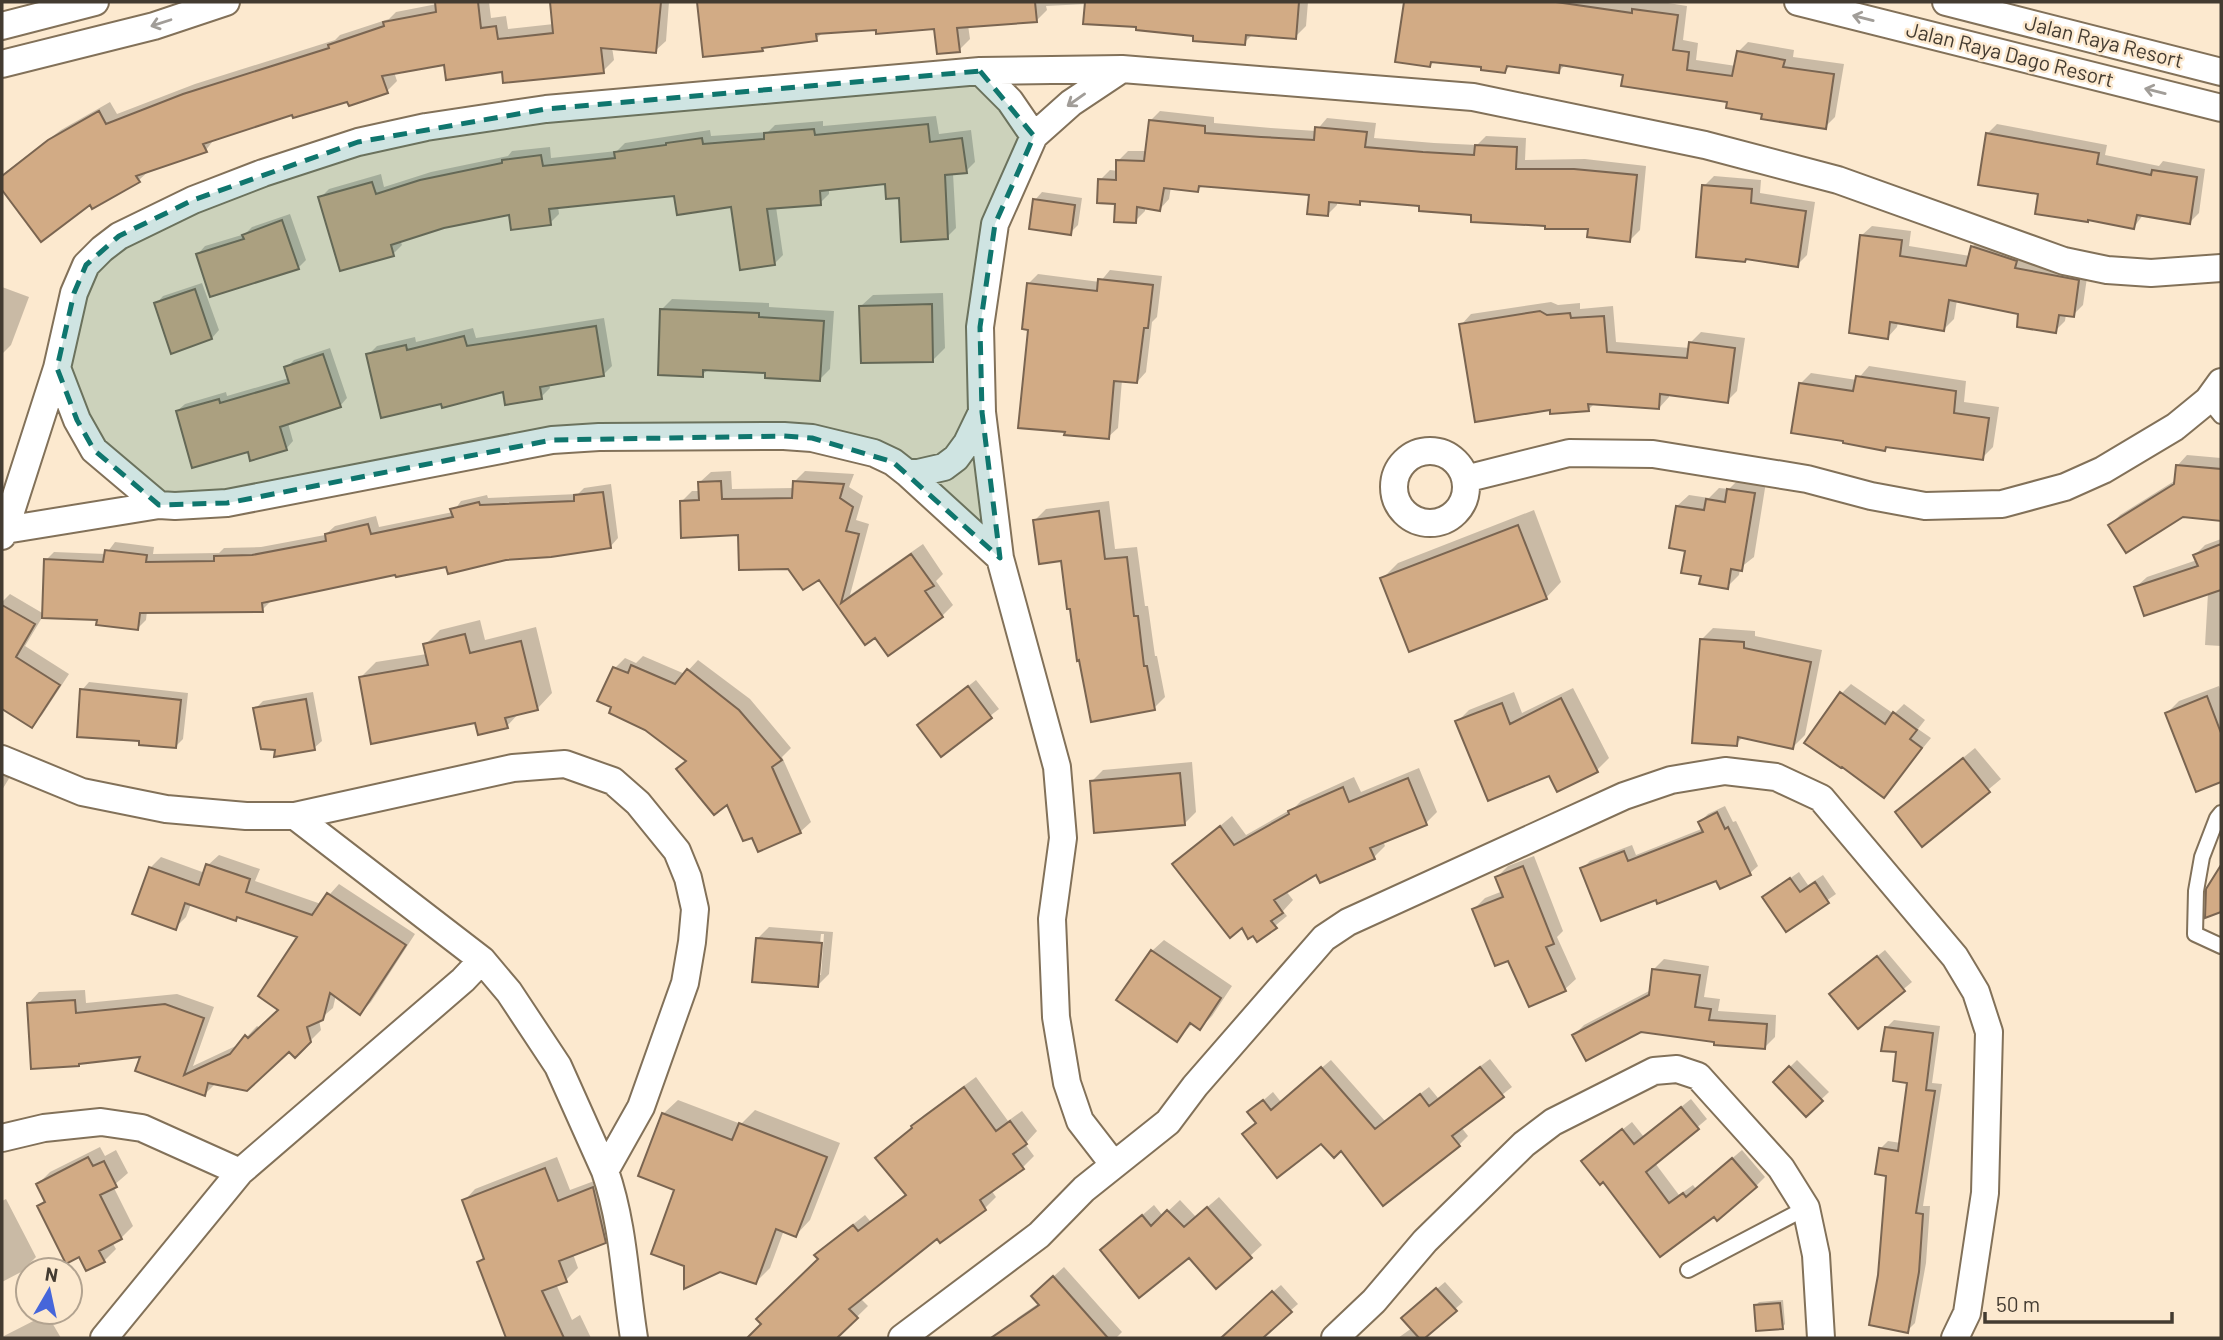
<svg xmlns="http://www.w3.org/2000/svg" width="2223" height="1340" font-family="Barlow,sans-serif">
<style>
.shadow{fill:#0003;fill-rule:evenodd}
.building{fill:#d2ab85;stroke:#7a6551;stroke-width:2}
.lines{fill:none;stroke-linecap:round;stroke-linejoin:round}
.service-casing{stroke:#827159;stroke-width:18}
.minor-casing{stroke:#827159;stroke-width:30}
.service{stroke:#fff;stroke-width:14}
.minor{stroke:#fff;stroke-width:26}
.oneway{stroke:#a19d98}
.marked{fill:#0f766e;fill-opacity:0.2;stroke:#0f766e;stroke-width:5;stroke-dasharray:14 9;stroke-linejoin:round}
.labels{text-anchor:middle;stroke-width:5;stroke-linejoin:round;paint-order:stroke}
.street-label{font-size:21px;fill:#433b31;stroke:#fce9cf}
</style>
<rect width="100%" height="100%" fill="#fce9cf"/>
<path class="shadow" d="M437 2H489L491 18 506 16 508 29 554 24 551 2H669L666 41 655 51 612 47 614 60 603 71 503 70 445 63 394 72 397 81 387 91 293 113 215 138 206 150 150 170 139 180 90 202 42 239 2 188V177L7 171 61 130 110 102 117 114 195 84 335 40 340 35 389 19 396 12 437 4Z
M699 2H1308L1306 26 1295 37 1254 33 1244 43 1195 34 1086 4 1046 6 1047 10 1036 21 968 25 970 39 959 50 935 27 877 28 823 32 816 39 765 46 762 49 705 55Z
M1406 2H1662L1687 6 1683 40 1698 43 1696 60 1736 66 1738 52 1748 42 1794 50 1793 57 1844 64 1835 117 1825 127 1764 113 1729 101 1625 74 1566 64 1559 71 1512 64 1505 71 1483 66 1434 60 1430 65 1397 60Z
M1160 111 1214 117V123L1271 128 1316 131 1327 118 1376 123 1374 138 1434 143 1477 145 1486 136 1526 138 1525 160 1585 159 1646 166 1640 230 1630 240 1590 228 1547 225 1421 205 1363 199 1359 203 1337 201V205L1327 215 1310 193 1203 185 1197 190 1171 187 1169 199 1160 209 1145 207V211L1135 221 1100 180 1110 170 1118 171V161L1128 151H1147L1150 121Z
M936 116 939 134 971 130 975 162 966 171 953 173 956 228 947 237 886 183 829 189V194L820 203 776 207 783 255 774 264 732 205 675 194 558 206 559 214 550 223 510 213 443 226 400 240 402 245 393 254 320 198 329 189 381 174 384 187 431 172 508 156 512 151 550 147 551 158 617 151 625 143 710 130 711 136 768 132 775 125 823 121V126Z
M1997 124 2107 145 2105 155 2159 166 2163 161 2205 169 2199 213 2190 222 2143 215 2134 227 2040 192 1988 133Z
M1714 176 1761 180 1760 193 1815 202 1807 255 1797 265 1704 186Z
M1042 192 1082 198 1078 225 1070 233 1035 200Z
M290 214 306 260 299 267 211 295 198 254 205 246 245 234 252 227Z
M1872 226 1911 231 1909 246 1970 256 1972 247 1982 237 2088 271 2083 305 2073 315 2066 314 2065 321 2055 331 2020 313 1957 300 1954 319 1944 329 1898 322 1897 327 1888 337 1862 235Z
M1110 270 1162 276 1157 317 1152 322 1146 372 1137 382 1122 380 1118 428 1108 437 1030 328 1028 284 1038 274 1100 282Z
M202 283 219 330 212 338 156 304 163 296Z
M2 287 29 297 11 345 2 354Z
M943 293 945 348 933 360 861 306 873 295Z
M672 299 769 303V307L834 311 830 369 819 380 767 371 710 368 702 375 662 309Z
M1551 302 1558 305 1580 303V309L1613 306 1616 342 1690 348V343L1701 332 1745 338 1737 391 1727 401 1669 394V397L1659 408 1595 403 1588 410 1551 408 1461 325 1471 314Z
M604 318 612 366 603 375 549 384 550 388 541 397 504 390 442 402 368 355 377 346 415 337 416 342 473 328 476 338Z
M330 348 347 398 340 406 288 423 293 441 286 449 249 450 177 411 185 404 226 392 227 396 289 378 286 368 294 360Z
M1869 366 1966 381 1964 402 1999 407 1993 447 1982 458 1888 446 1884 450 1845 439 1800 384 1811 373 1857 380Z
M2187 455 2221 458V520L2182 515 2110 525 2120 515 2176 480 2177 466Z
M731 471 732 489 794 488 795 481 805 471 854 474 849 487 863 496 856 520 869 524 850 595 923 544 943 574 936 581 953 605 942 616 876 636 865 643 819 577 789 567 740 533 681 502 692 491H700V482L711 472Z
M1740 478 1766 482 1754 557 1740 568 1739 575 1727 587 1703 575 1687 550 1677 506 1689 495 1709 498 1719 488 1729 489Z
M611 484 618 538 610 547 396 573 270 599V602L262 610 147 611 146 620 138 628 99 618 43 616 25 646 69 674 42 715 32 726 15 691 2 684V602L10 594 44 614 46 560 54 552 106 554 115 542 154 547 153 554 219 553 224 548 261 547 325 535 335 526 376 516 379 527 453 512 461 501 487 495 488 498 578 494 584 488Z
M1109 501 1115 549 1137 547 1145 606H1148L1155 656H1157L1165 697 1154 708 1062 559 1035 520 1046 509Z
M1534 510 1561 582 1546 598 1382 579 1398 563Z
M2221 539V646L2205 645 2208 593 2136 587 2147 577 2197 560 2195 555 2205 545Z
M480 620 485 640 536 627 552 693 538 708 520 712 507 726 476 721 361 677 376 662 427 654 425 645 440 630Z
M1713 628 1755 631V636L1822 650 1805 735 1793 747 1744 736 1736 744 1701 640Z
M643 656 685 674 698 660 750 699 791 748 782 757 811 822 800 832 753 835 727 802 688 760 615 668 625 658 636 663Z
M976 680 999 709 941 754 919 725Z
M89 682 188 693 183 739 176 746 82 690Z
M1851 684 1894 714 1904 704 1925 720 1918 729 1931 738 1884 796 1842 693Z
M2219 686 2221 692V780L2197 790 2167 713 2179 701Z
M1573 688 1609 758 1597 770 1550 774 1457 722 1469 710 1514 692 1522 713Z
M313 692 322 741 314 748 255 709 263 701Z
M1975 748 2001 779 1923 844 1897 812Z
M2 759 16 767 2 790Z
M1192 762 1196 812 1184 824 1091 782 1103 770Z
M1419 768 1437 812 1426 823 1383 841 1385 846 1374 857 1317 873 1286 891 1293 900 1283 911 1287 916 1258 940 1174 864 1232 816 1246 835 1295 807 1301 801 1354 777 1361 792Z
M1725 806 1733 822 1736 821 1758 866 1750 873 1717 879 1657 898 1582 869 1590 861 1632 845 1636 855 1704 828 1700 822 1708 814Z
M219 855 260 869 255 881 321 904 339 884 415 934 371 1002 360 1013 336 995 333 1008 319 1020 321 1030 310 1041 216 1083 205 1094 143 1055 29 1003 39 992 85 990 86 1003 177 994 214 1007 193 1066 240 1044 257 1026 260 1028 280 1009 300 937 239 915 236 919 191 904 186 917 175 928 150 868 161 857 205 873 208 865Z
M1534 856 1563 931 1557 937 1576 979 1565 989 1474 909 1485 898 1503 891 1497 877 1508 866Z
M1799 872 1808 885 1823 875 1836 894 1786 929 1764 897Z
M769 927 833 932 829 974 817 986 758 938ZM821 934H824L821 975H817Z
M1164 940 1232 986 1212 1016 1200 1028 1193 1023 1177 1040 1152 951Z
M1885 950 1912 982 1858 1027 1839 987Z
M1664 959 1709 966 1704 997 1720 999 1718 1011 1776 1015 1775 1037 1765 1047 1640 1030 1574 1035 1584 1025 1651 990 1654 969Z
M1894 1020 1940 1026 1932 1083 1942 1084 1923 1206H1930L1926 1263 1915 1323 1907 1331 1880 1275 1887 1174 1880 1149 1888 1141 1901 1143 1909 1082 1898 1051 1886 1028Z
M1490 1059 1512 1087 1461 1127 1468 1136 1459 1145 1341 1148 1258 1122 1250 1112 1273 1092 1281 1102 1331 1060 1385 1121 1429 1087 1438 1098Z
M1797 1060 1829 1092 1806 1114 1775 1082Z
M976 1077 1008 1121 1022 1111 1037 1131 1025 1144 1034 1156 1023 1167 991 1190 996 1197 985 1208 940 1240 937 1236 860 1298 868 1306 835 1338H749L820 1259 817 1255 828 1244 865 1215 870 1221 907 1193 913 1126 924 1115Z
M1691 1099 1707 1119 1655 1163 1679 1195 1693 1185 1696 1189 1742 1150 1765 1177 1756 1186 1660 1255 1593 1153 1632 1122 1644 1137Z
M678 1100 741 1124 755 1110 840 1143 810 1220 796 1235 784 1230 770 1268 756 1282 720 1270 685 1265 676 1189 663 1114Z
M100 1147 105 1156 116 1150 128 1173 113 1186 133 1226 121 1238 112 1242 116 1249 104 1261 80 1255 39 1206 46 1199 38 1184 50 1172Z
M557 1157 570 1190 605 1177 617 1230 605 1242 573 1254 578 1268 566 1280 556 1284 572 1320 580 1315 591 1338H508L479 1262 485 1256 464 1201 475 1189Z
M1219 1197 1262 1245 1216 1287 1189 1256 1102 1250 1154 1205 1163 1216 1180 1200 1196 1217Z
M6 1199 36 1257 21 1272 2 1282V1201Z
M1064 1267 1122 1332 1116 1338H989L1039 1303 1043 1286Z
M1445 1282 1463 1302 1422 1338H1398L1412 1328 1411 1311Z
M1281 1285 1298 1304 1259 1338H1219Z
M1783 1300 1785 1324 1782 1328 1756 1305 1759 1302Z
M47 1314 61 1338H2V1337Z"/>
<path class="building" d="M435 2H478L481 28 496 26 498 39 553 33 550 2H661L656 53 601 48 604 73 503 83 502 72 446 80 444 65 382 76 388 93 349 106 347 102 293 118 292 115 203 144 207 152 136 176 140 182 92 209 90 205 41 242 2 190V176L48 140 99 111 106 124 183 94 329 48 328 45 384 26 383 22 436 12Z
M697 2H1035L1037 22 957 28 960 52 937 54 934 29 876 34V30L816 34 817 41 762 48 763 51 703 57Z
M1085 2H1299L1296 39 1246 35 1245 45 1193 41V36L1136 30V27L1083 24Z
M1404 2H1556L1632 13V9L1678 15 1673 50 1689 52 1687 70 1732 76 1737 51 1785 60 1783 67 1834 74 1826 129 1761 119 1762 114 1726 108 1727 102 1621 86 1623 75 1560 65 1559 73 1507 66 1505 73 1481 70V67L1431 62 1430 67 1395 62Z
M1149 120 1205 126V133L1261 137 1314 140 1315 127 1367 132 1365 147 1423 152 1474 155 1475 145 1517 147 1516 169H1574L1637 175 1630 242 1587 237 1588 229H1545V226L1471 222V215L1419 211V206L1360 201V205L1329 202 1328 216 1307 214 1309 195 1199 186 1198 192 1164 188 1160 211 1137 207 1136 223 1114 222 1115 204 1097 203 1098 179 1116 180V160L1144 161Z
M928 124 930 142 962 138 967 173 945 175 948 239 901 242 899 198 886 199 885 184 820 191 821 205 767 209 775 265 740 270 731 207 677 215 674 196 549 209 551 225 511 230 509 215 444 228 391 245 394 256 340 271 318 197 372 182 376 194 420 180 502 163V160L541 155 543 166 615 158 614 152 666 145V143L702 138 703 144 764 139V133L814 129 815 135Z
M1986 133 2099 153 2097 164 2151 175 2152 170 2197 177 2190 224 2137 215 2134 229 2088 220V222L2035 214 2038 194 1978 185Z
M1702 185 1752 189 1751 203 1806 211 1798 267 1746 259 1745 262 1696 257Z
M1033 199 1075 205 1071 235 1029 229Z
M282 220 299 269 210 297 196 254 244 239 242 235Z
M1860 235 1902 240 1900 256 1966 266 1971 246 2017 261 2015 268 2079 280 2074 317 2059 315 2056 333 2017 327 2018 314 1949 300 1944 331 1890 322 1888 339 1849 333Z
M1098 279 1153 285 1148 328H1144L1137 383 1114 381 1109 439 1064 435 1065 432 1018 428 1028 330 1022 329 1027 283 1097 291Z
M195 289 212 339 171 354 154 303Z
M932 304 933 362 861 363 859 306Z
M660 309 759 313V317L824 321 820 381 765 378V373L703 370V377L658 375Z
M1540 311 1547 315 1570 313 1571 318 1604 316 1607 352 1687 358 1689 342 1735 348 1728 403 1660 394 1659 409 1588 404 1589 411 1550 414V410L1475 422 1459 324Z
M596 326 604 376 540 387 542 399 505 405 503 392 442 408 441 404 381 418 366 354 406 345 407 350 464 336 467 346Z
M323 354 341 407 280 427 287 450 250 461 248 452 192 468 176 411 219 399 220 403 289 383 284 367Z
M1856 376 1956 391 1954 413 1989 418 1983 460 1886 447 1885 451 1843 443V441L1791 433 1799 383 1853 391Z
M2176 465 2221 469V521L2183 517 2126 553 2108 525 2174 484Z
M721 481 722 499 792 498 793 481 844 484 840 498 853 507 846 531 859 534 841 603 911 554 934 586 925 591 943 617 888 656 875 638 865 645 819 580 803 590 788 569 739 570 738 535 681 538 680 501 699 500 698 482Z
M1727 489 1755 493 1742 571 1731 569 1728 589 1699 584 1701 576 1681 573 1685 551 1669 548 1676 506 1704 510 1706 499 1725 502Z
M603 492 611 548 551 557 506 560 448 574 446 567 396 577 395 575 262 603 263 612 140 613 138 630 96 625 97 620 42 618 44 559 103 562 105 550 147 555 146 562 214 561V556L252 555 326 541 325 534 368 524 371 534 453 517 450 509 479 502 480 505 574 501V495Z
M1099 511 1105 559 1127 557 1134 616H1138L1144 666H1147L1155 710 1091 722 1079 660 1077 661 1070 609H1067L1061 561 1039 564 1033 520Z
M1518 525 1547 599 1409 652 1380 578Z
M2221 544V590L2144 616 2134 587 2198 566 2193 555Z
M2 605 35 624 16 657 60 685 32 728 2 709Z
M465 634 470 653 521 641 538 710 505 718 508 728 478 735 475 723 371 744 359 677 428 665 423 644Z
M1700 639 1744 642V648L1811 662 1793 749 1738 737 1737 746 1692 743Z
M631 665 675 684 687 669 739 710 782 760 772 767 801 833 758 852 752 838 743 841 727 805 714 815 676 769 686 761 645 730 609 713 611 707 597 701 613 667 628 673Z
M968 686 992 718 941 757 917 725Z
M80 689 181 700 176 748 139 745V741L77 737Z
M1840 692 1885 724 1893 712 1917 730 1910 739 1922 748 1884 798 1842 767 1841 768 1804 743Z
M2207 696 2221 733V782L2196 792 2165 713Z
M1561 698 1598 772 1557 792 1549 776 1488 801 1455 721 1502 703 1510 724Z
M306 699 315 750 274 757 275 750 261 749 253 708Z
M1963 758 1990 792 1922 847 1895 812Z
M1180 773 1185 825 1094 833 1090 781Z
M1408 778 1427 825 1370 848 1375 859 1320 883 1316 875 1274 900 1283 913 1271 921 1277 928 1257 942 1253 936 1248 939 1242 928 1230 938 1172 864 1220 826 1234 845 1289 814 1288 811 1343 787 1349 802Z
M1717 812 1725 829 1728 827 1751 875 1720 889 1716 881 1657 904 1656 900 1601 921 1580 868 1624 851 1628 861 1703 832 1698 822Z
M206 864 250 879 246 892 312 915 327 893 406 945 360 1015 330 993 323 1020 307 1027 311 1042 295 1058 289 1052 247 1091 208 1083 205 1096 135 1071 140 1057 79 1064V1066L31 1069 27 1003 75 1000 76 1013 165 1004 204 1018 184 1075 230 1054 245 1035 248 1038 278 1010 258 996 297 937 237 917 236 921 185 903 176 930 132 914 149 867 199 885Z
M2221 865V912L2205 918 2206 889Z
M1523 866 1554 944 1546 947 1566 991 1529 1007 1508 961 1495 966 1472 909 1503 897 1495 877Z
M1790 878 1800 892 1815 882 1829 903 1786 932 1762 897Z
M756 938 822 943 818 987 752 982Z
M1151 950 1221 998 1200 1030 1190 1023 1177 1042 1116 1000Z
M1877 956 1905 991 1858 1029 1829 994Z
M1652 969 1700 975 1695 1007 1711 1009 1709 1020 1767 1024 1765 1049 1714 1045V1042L1641 1032 1586 1061 1572 1035 1649 995Z
M1885 1027 1933 1033 1926 1090 1935 1091 1916 1213 1923 1214 1919 1272 1908 1333 1869 1325 1878 1275 1886 1176 1875 1174 1879 1148 1898 1151 1907 1083 1893 1081 1896 1052 1881 1051Z
M1789 1066 1823 1101 1806 1117 1773 1082Z
M1321 1067 1375 1129 1420 1094 1429 1106 1480 1067 1504 1097 1452 1136 1460 1146 1383 1206 1341 1151 1334 1158 1321 1144 1277 1178 1242 1134 1256 1123 1247 1112 1263 1100 1271 1110Z
M964 1087 996 1131 1010 1121 1027 1144 1013 1154 1024 1169 980 1200 986 1210 940 1243 937 1239 849 1309 858 1318 837 1338H747L761 1324 756 1319 818 1259 814 1255 853 1225 858 1231 906 1195 875 1158 912 1128 911 1126Z
M1681 1107 1699 1129 1646 1172 1669 1203 1683 1193 1686 1197 1732 1158 1757 1187 1717 1221 1714 1217 1660 1257 1603 1182 1600 1185 1581 1161 1622 1129 1634 1144Z
M662 1113 732 1140 739 1123 827 1157 796 1237 776 1229 756 1284 720 1272 684 1289V1266L651 1254 674 1190 638 1176Z
M88 1157 93 1166 104 1161 117 1187 100 1195 122 1239 99 1251 105 1262 86 1271 79 1257 66 1264 37 1206 45 1202 36 1184Z
M545 1168 558 1201 593 1187 606 1243 559 1261 567 1282 542 1291 564 1338H506L477 1262 484 1259 462 1200Z
M1207 1207 1252 1258 1216 1289 1189 1258 1139 1298 1100 1250 1142 1215 1151 1226 1167 1210 1184 1227Z
M1053 1276 1108 1338H991L1039 1305 1031 1296Z
M1436 1288 1457 1311 1425 1338H1419L1401 1318Z
M1272 1291 1292 1312 1263 1338H1221Z
M1780 1303 1783 1329 1756 1331 1754 1305Z"/>
<g class="lines">
<g class="service-casing">
<path id="service" d="M2208 400 2221 416
M2221 813 2217 818 2202 857 2196 891 2195 934 2221 946
M1688 1270 1806 1208"/>
</g>
<g class="minor-casing">
<path id="minor" d="M1798 2 2221 108
M1946 2 2221 72
M2 26 95 2
M2 64 154 26 226 2
M980 71 1010 101 1034 136
M982 412 1000 558
M1394 487a36 36 0 1 1 72 0a36 36 0 1 1-72 0Z
M907 473 1000 558 1057 767 1063 838 1052 919 1056 1017 1067 1083 1080 1121 1114 1165
M1465 479 1569 453 1653 454 1807 479 1871 496 1925 506 2002 504 2065 487 2103 470 2175 427 2208 400 2221 382
M159 505 94 450 77 420 57 368 74 293 86 265 102 249 119 236 193 200 263 173 358 142 426 127 546 109 980 71 1122 69 1473 97 1705 145 1838 180 2064 261 2107 270 2151 273 2221 268
M5 530 57 368
M2 536 5 530 159 505 175 506 227 503 552 440 599 437 784 436 812 438 874 453 893 462 907 473H918L944 467 956 458 967 443 982 412 980 327 995 224 1034 136 1071 103 1122 69
M2 759 82 792 166 809 246 816H295L513 768 565 764 613 781 638 803 677 851 688 878 695 909 692 942 685 983 641 1107 605 1171C624 1226 625 1282 634 1338
M295 816 482 960
M2 1138 44 1128 101 1122 142 1128 240 1172
M104 1338 240 1172 463 980 482 960 509 992 558 1066 605 1171
M902 1338 1039 1235 1084 1189 1168 1122 1195 1086 1324 938 1348 922 1624 796 1671 780 1725 771 1776 777 1821 798 1955 957 1976 992 1989 1032 1985 1193 1967 1313 1955 1338
M1335 1338 1374 1301 1425 1241 1524 1144 1553 1122 1654 1071 1677 1069 1698 1076 1781 1168 1806 1208 1816 1255 1821 1338"/>
</g>
<use href="#service" class="service"/>
<use href="#minor" class="minor"/>
</g>
<defs><path id="oneway-shaft" d="M-6 0H5M1.5-3L5.5 0L1.5 3" fill="none" stroke-width="1.6" stroke-linecap="round" stroke-linejoin="round" transform="scale(1.75)"/></defs>
<g class="oneway">
<use href="#oneway-shaft" transform="translate(1863 18) rotate(-166)"/>
<use href="#oneway-shaft" transform="translate(161 23) rotate(162)"/>
<use href="#oneway-shaft" transform="translate(2155 91) rotate(-166)"/>
<use href="#oneway-shaft" transform="translate(1076 100) rotate(145)"/>
</g>
<path class="marked" d="M980 71 1034 136 995 224 980 327 982 412 1000 558 893 462 812 438 784 436 552 440 227 503 159 505 94 450 77 420 57 368 74 293 86 265 119 236 193 200 358 142 546 109Z"/>
<g class="labels">
<g class="street-label">
<text transform="translate(2104 42) rotate(14)" y="7">Jalan Raya Resort</text>
<text transform="translate(2010 55) rotate(14)" y="7">Jalan Raya Dago Resort</text>
</g>
</g>
<rect width="2223" height="1340" fill="none" stroke="#433b31" stroke-width="7"/>
<g transform="translate(49 1291) rotate(9)"><circle r="33" fill="#fce9cf" stroke="#b2a390" stroke-width="2"/>
<path d="M0-5L12 26L0 18L-12 26Z" fill="#4666da"/>
<text y="-10" font-size="19" font-weight="bold" text-anchor="middle" fill="#433b31">N</text>
</g>
<path d="M1985 1312v10h187v-10" fill="none" stroke="#433b31" stroke-width="3.5"/>
<text x="1996" y="1312" font-size="21" fill="#433b31" stroke="#fce9cf" stroke-width="5" paint-order="stroke">50 m</text>
</svg>
